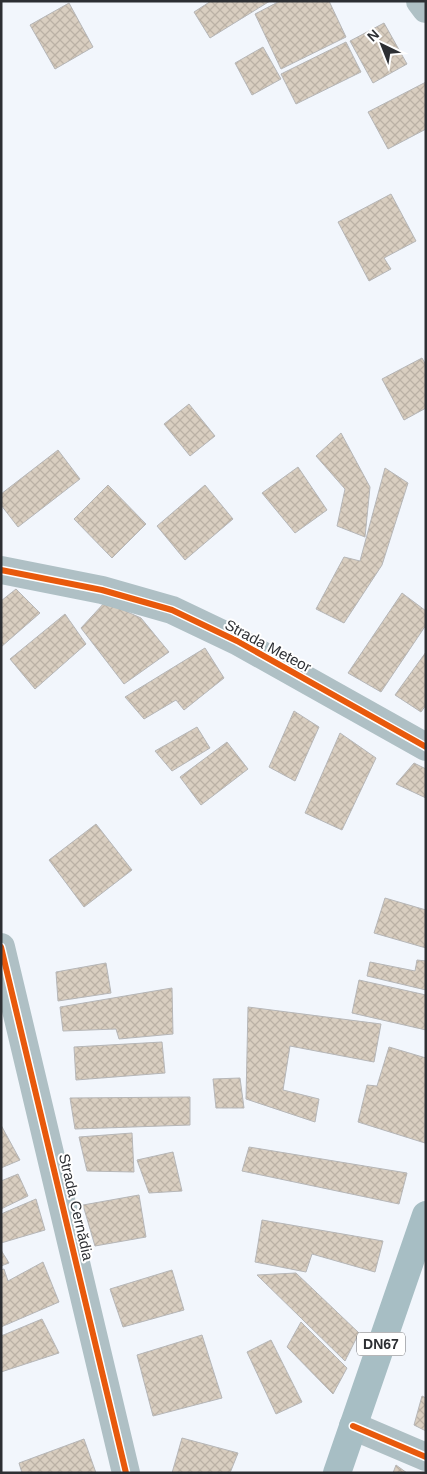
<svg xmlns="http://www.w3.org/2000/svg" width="427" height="1474" font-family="Helvetica,sans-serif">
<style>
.building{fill:url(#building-cross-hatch);stroke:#b6b6b7}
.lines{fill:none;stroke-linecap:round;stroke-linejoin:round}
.minor{stroke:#afc0c5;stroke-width:28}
.major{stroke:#a7bec4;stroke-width:28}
.cycleway-casing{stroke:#fff;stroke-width:9}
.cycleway{stroke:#e8590c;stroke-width:6}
.labels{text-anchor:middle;stroke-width:4;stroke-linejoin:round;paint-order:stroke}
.shield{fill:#fff;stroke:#6c6d70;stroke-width:1}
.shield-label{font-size:14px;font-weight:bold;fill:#2d2f33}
.street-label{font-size:15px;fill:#2d2f33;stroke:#fff}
</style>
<defs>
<pattern id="building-cross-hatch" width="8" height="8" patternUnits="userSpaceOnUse" patternTransform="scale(1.25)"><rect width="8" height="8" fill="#d9cec0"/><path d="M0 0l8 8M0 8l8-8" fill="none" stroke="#bbb1a5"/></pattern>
</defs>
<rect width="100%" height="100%" fill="#f2f6fc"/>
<path class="building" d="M211 1H270L210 38 194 12Z
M280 1H329L346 37 281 69 255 14Z
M69 3 93 47 55 69 30 25Z
M384 23 407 64 373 83 350 41Z
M346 42 361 72 296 104 281 74Z
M263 47 281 79 252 95 235 63Z
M426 82V129L388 149 368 112Z
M391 194 416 241 384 258 391 269 369 281 338 222Z
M422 358 426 365V408L404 420 382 379Z
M189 404 215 436 190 456 164 424Z
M341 433 370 487 365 537 337 526 345 489 316 456Z
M58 450 80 479 18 527 1 505V494Z
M298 467 327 510 295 533 262 493Z
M385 468 408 483 382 565 344 623 316 609 344 557 360 561Z
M108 485 146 524 112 558 74 519Z
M205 485 233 519 185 560 157 526Z
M16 589 40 613 1 647V601Z
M402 593 426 611V625L381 692 348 673Z
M105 602 141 618 169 652 124 684 81 628Z
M65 614 86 644 35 689 10 659Z
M205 648 224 678 184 710 176 700 144 719 125 697Z
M426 652V705L421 712 395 695Z
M294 711 319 727 295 781 269 767Z
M197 727 210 748 172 771 155 751Z
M340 733 376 758 342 830 305 813Z
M227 742 248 769 201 805 180 777Z
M414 763 426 769V798L396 784Z
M96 824 132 870 84 907 49 860Z
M385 898 426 910V948L374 933Z
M417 960 426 961V990L367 976 370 962 415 971Z
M106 963 111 993 58 1001 56 972Z
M359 980 426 995V1030L352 1013Z
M172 988 173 1034 119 1039 116 1029 63 1031 60 1007Z
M248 1007 381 1024 374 1062 290 1046 283 1090 319 1099 315 1122 246 1099Z
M162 1042 165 1073 76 1080 74 1047Z
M389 1047 426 1058 425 1143 358 1122 367 1085 377 1086Z
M240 1078 244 1108H216L213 1079Z
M190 1097V1125L75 1129 70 1098Z
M1 1125 20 1160 1 1168Z
M132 1133 134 1172 87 1171 79 1137Z
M249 1147 407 1173 399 1204 242 1171Z
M173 1152 182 1191 149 1193 137 1160Z
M18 1174 28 1196 1 1209V1181Z
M139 1195 146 1237 95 1246 83 1205Z
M36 1199 45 1230 1 1243V1214Z
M262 1220 383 1241 375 1272 312 1254 306 1272 255 1262Z
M1 1250 9 1263 1 1266Z
M43 1262 59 1302 1 1327V1270L4 1269 8 1281Z
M172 1270 184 1310 123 1327 110 1289Z
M296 1273 359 1333 345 1361 257 1275Z
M42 1319 59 1353 1 1372V1336Z
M301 1322 347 1368 333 1394 287 1347Z
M202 1335 222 1398 153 1416 137 1355Z
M271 1340 302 1402 276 1414 247 1352Z
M422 1396 426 1398V1431L414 1425Z
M182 1438 238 1453 230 1473H172Z
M84 1439 96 1473H22L19 1463Z
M396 1465 407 1473H393Z"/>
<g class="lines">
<path class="minor" d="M420 1 426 9
M1 570 102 590 172 610 237 641 426 747
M1 947 126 1473
M353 1426 426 1457"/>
<path class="major" d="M337 1473 426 1215"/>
<g class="cycleway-casing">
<path id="cycleway" d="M1 570 102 590 172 610 237 641 426 747
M1 947 126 1473
M353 1426 426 1457"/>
</g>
<use href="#cycleway" class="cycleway"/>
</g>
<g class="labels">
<rect class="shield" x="357" y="1332.5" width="48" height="23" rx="4"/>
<g class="shield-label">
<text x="381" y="1349">DN67</text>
</g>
<g class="street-label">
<text transform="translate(268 646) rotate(28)" y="5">Strada Meteor</text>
<text transform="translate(76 1207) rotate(77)" y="5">Strada Cernădia</text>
</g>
</g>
<rect width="427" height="1474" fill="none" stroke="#2d2f33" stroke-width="5"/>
<g transform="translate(382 45) rotate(317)" stroke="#ffffff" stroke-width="4" paint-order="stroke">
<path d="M0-4L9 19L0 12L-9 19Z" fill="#2d2f33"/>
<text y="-8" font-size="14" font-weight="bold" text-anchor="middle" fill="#2d2f33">N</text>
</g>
</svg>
